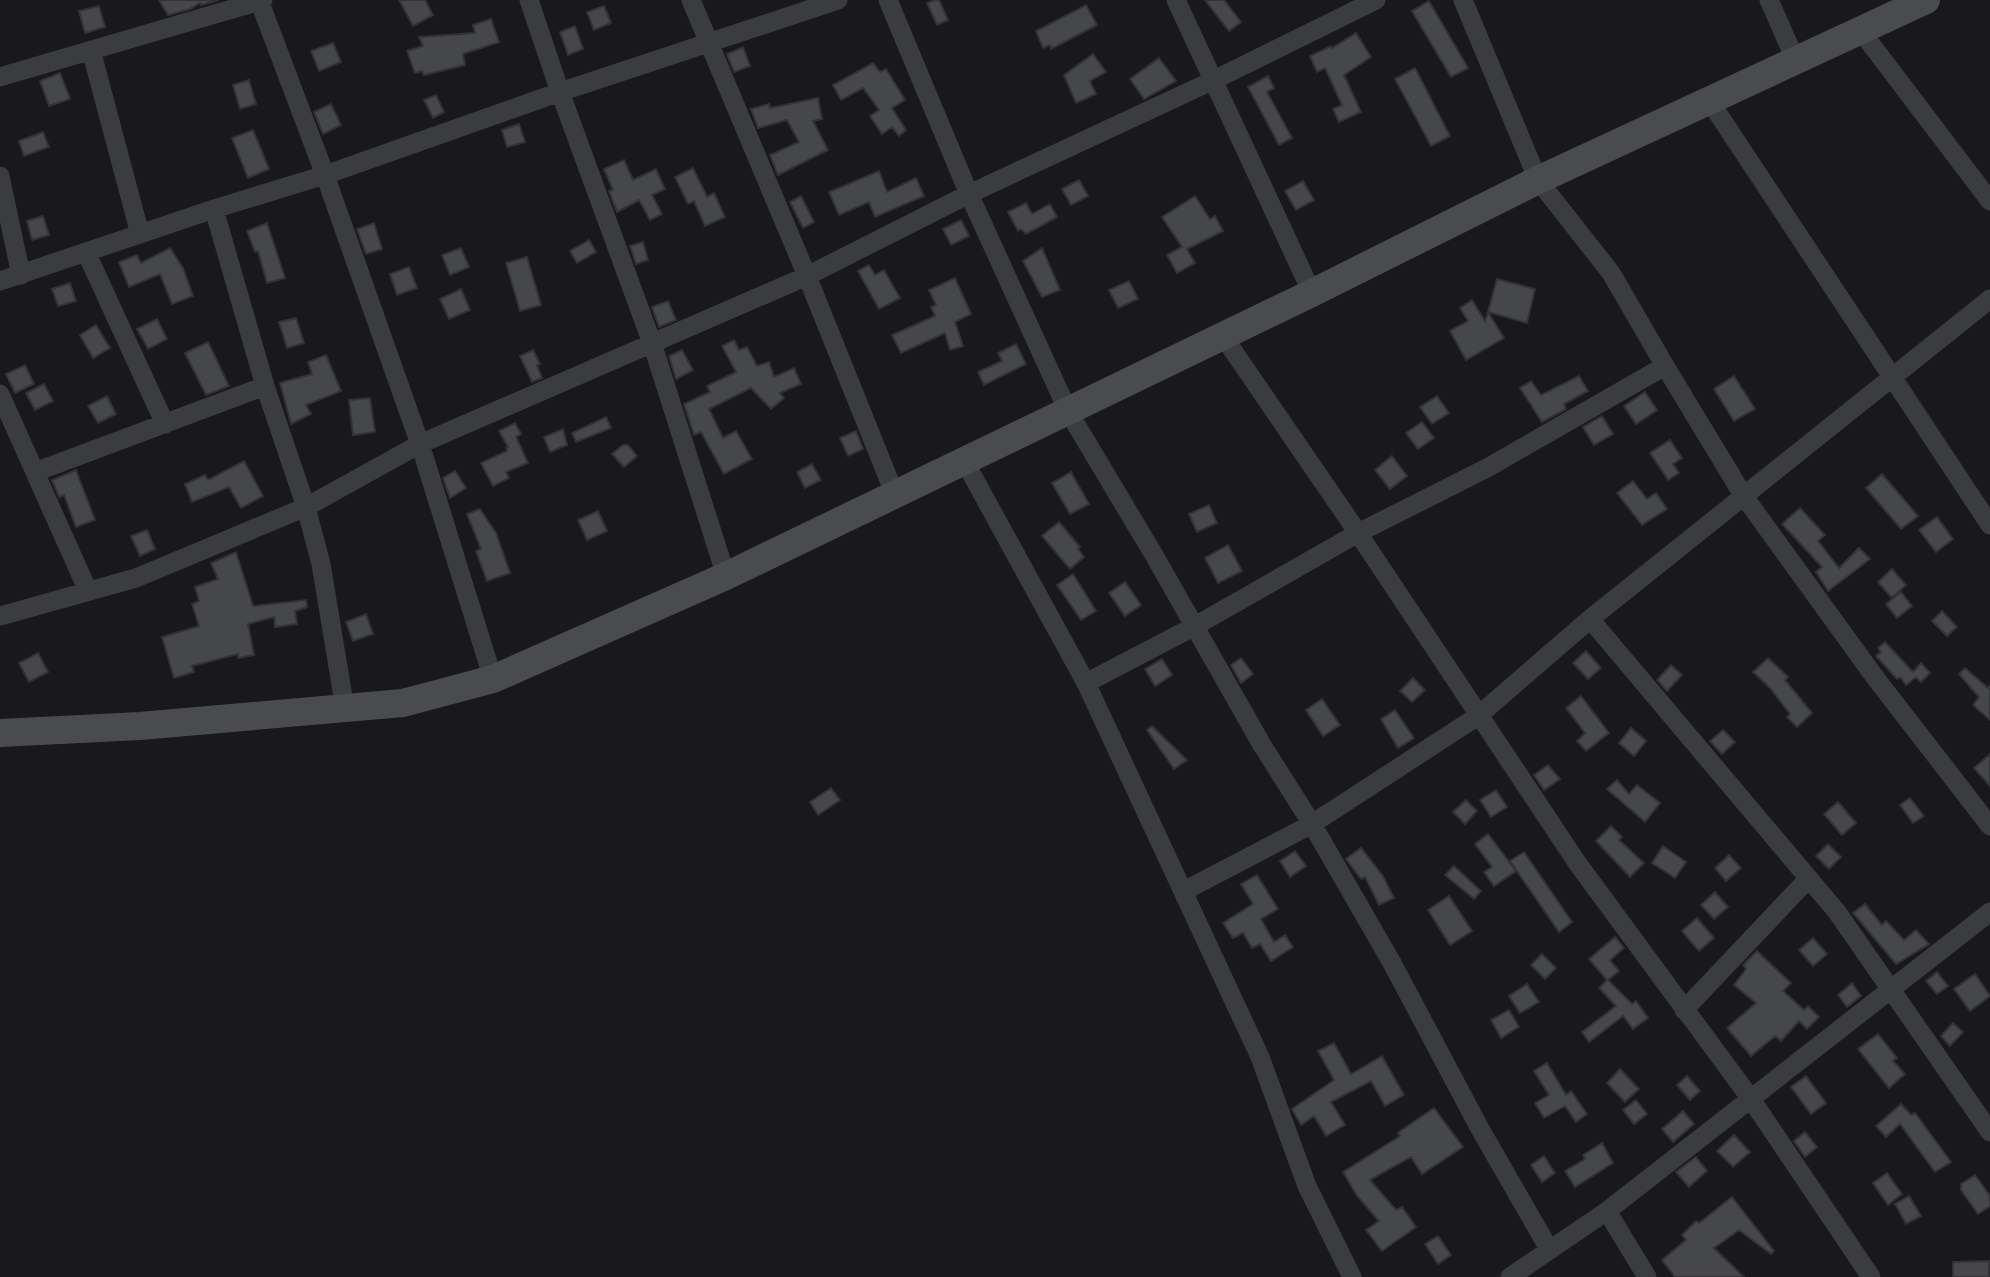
<svg xmlns="http://www.w3.org/2000/svg" width="1990" height="1277" font-family="Helvetica,sans-serif">
<style>
.building{fill:#46474b;stroke:#333337;stroke-width:2}
.lines{fill:none;stroke-linecap:round;stroke-linejoin:round}
.street{stroke:#3b3c40;stroke-width:19}
.secondary{stroke:#494b4f;stroke-width:28}
</style>
<rect width="100%" height="100%" fill="#19191b"/>
<path class="building" d="M159 0H219L201 5 200 3 190 9 168 15Z
M399 0H425L433 15 413 26Z
M935 0H939L948 20 937 25 927 3Z
M1205 0H1224L1241 22 1229 31Z
M1429 1 1468 68 1451 77 1412 11Z
M1086 5 1097 25 1051 49 1050 45 1043 48 1036 31Z
M99 6 105 27 85 33 79 11Z
M604 6 611 23 594 30 587 12Z
M491 19 499 42 463 54 465 65 424 75 422 71 415 73 407 51 423 46 419 37 475 33 473 25Z
M575 26 583 49 568 55 560 32Z
M1356 33 1371 57 1344 75 1361 112 1339 122 1333 109 1342 105 1325 68 1317 72 1310 56 1331 46 1332 48Z
M333 43 341 62 319 71 311 51Z
M743 47 750 66 734 72 727 54Z
M1093 54 1106 72 1090 81 1096 94 1076 103 1064 75Z
M1159 58 1176 81 1144 99 1130 79Z
M873 63 880 72 886 69 905 100 892 108 906 130 899 136 892 127 882 134 870 116 879 110 863 88 841 100 833 85Z
M1415 68 1450 136 1431 146 1395 79Z
M60 73 70 99 49 106 40 81Z
M1268 76 1274 88 1267 92 1292 138 1279 145 1248 87Z
M249 80 256 104 240 109 233 85Z
M436 95 444 112 433 118 424 100Z
M818 98 822 119 813 121 828 150 778 175 770 155 799 142 787 120 758 128 751 109 769 104 770 108Z
M331 104 341 125 323 134 314 112Z
M519 124 525 142 507 147 502 130Z
M253 130 269 169 248 178 232 138Z
M43 132 49 147 24 156 19 141Z
M624 160 633 180 656 169 665 189 652 195 662 214 650 220 639 200 617 212 609 191 613 190 604 169Z
M693 168 707 197 714 193 725 217 705 226 694 201 688 204 675 177Z
M879 171 887 192 916 178 924 196 875 217 869 202 839 215 829 192Z
M1079 180 1088 196 1071 205 1062 189Z
M1303 181 1314 200 1296 210 1285 191Z
M801 196 814 222 803 228 790 202Z
M1195 196 1210 219 1215 216 1223 231 1187 249 1195 263 1177 273 1167 255 1182 247 1162 217Z
M1026 203 1032 214 1050 204 1057 217 1026 234 1021 229 1018 231 1008 212Z
M43 216 49 235 32 240 27 221Z
M961 220 969 236 951 245 943 229Z
M267 223 285 278 267 283 258 251 255 252 247 231Z
M374 223 382 249 366 254 357 229Z
M589 240 596 252 577 263 570 251Z
M643 242 648 260 636 264 630 246Z
M170 248 183 268 193 296 172 304 160 274 129 287 119 262 137 255 141 263Z
M461 248 469 267 450 275 442 255Z
M1042 248 1060 290 1042 297 1023 261Z
M527 257 541 305 520 311 506 263Z
M869 265 875 275 884 270 900 298 879 309 858 271Z
M409 267 417 288 397 295 390 274Z
M955 278 971 314 955 322 963 346 950 350 945 333 901 353 892 335 935 316 931 307 936 305 929 290Z
M1497 279 1535 289 1527 323 1488 312Z
M1129 281 1138 299 1118 308 1109 290Z
M70 283 76 301 58 306 52 289Z
M461 289 470 310 449 319 440 299Z
M1472 300 1485 321 1488 312 1504 338 1466 360 1450 331 1468 321 1460 308Z
M668 301 676 320 659 327 652 307Z
M296 318 304 343 287 348 279 322Z
M157 319 167 339 148 349 137 329Z
M96 325 110 348 93 358 80 335Z
M734 340 739 350 747 347 757 366 769 362 774 377 794 368 801 384 780 393 784 398 771 409 751 388 709 409 723 438 736 431 752 459 724 474 701 432 694 435 684 404 710 392 707 386 736 372 722 346Z
M208 342 229 386 206 395 185 353Z
M1016 344 1026 364 984 385 978 372 1002 361 998 353Z
M533 350 540 364 537 365 542 378 532 382 520 356Z
M682 350 693 370 676 379 669 356Z
M326 355 341 391 306 405 311 414 291 424 280 383 312 374 308 362Z
M25 365 34 384 15 393 6 374Z
M1579 376 1588 391 1564 404 1566 409 1542 422 1520 388 1531 381 1541 395Z
M1734 376 1755 409 1734 421 1714 389Z
M44 384 53 401 35 410 26 393Z
M1645 392 1657 410 1636 424 1624 406Z
M107 396 116 414 98 423 88 406Z
M1437 396 1449 413 1432 424 1420 407Z
M370 398 375 432 353 435 349 400Z
M1602 416 1613 434 1594 445 1583 427Z
M606 417 611 428 576 442 572 433Z
M1422 422 1434 438 1418 449 1406 433Z
M515 423 521 434 516 437 528 463 506 472 509 478 493 486 481 463 507 451 506 448 508 447 499 431Z
M563 429 567 445 550 452 544 437Z
M856 431 863 449 848 456 840 438Z
M1670 440 1682 458 1673 464 1679 473 1668 480 1650 453Z
M623 445H628L637 456 624 467 612 454Z
M1392 456 1407 476 1390 489 1375 470Z
M244 461 263 496 241 508 229 487 192 502 185 484 205 475 208 480Z
M812 464 821 480 805 488 797 472Z
M76 470 95 520 76 527 64 495 59 497 52 480Z
M455 471 466 488 450 498 443 478Z
M1071 472 1089 504 1070 514 1052 483Z
M1882 474 1918 516 1901 529 1866 488Z
M1633 481 1647 499 1656 493 1667 509 1642 525 1617 493Z
M1209 505 1217 523 1197 532 1189 514Z
M1800 508 1825 535 1818 541 1839 568 1859 548 1870 559 1828 591 1816 572 1822 567 1782 524Z
M480 509 496 533 510 573 487 581 476 551 481 549 467 514Z
M598 511 607 531 587 540 578 520Z
M1937 517 1953 539 1936 552 1919 530Z
M1059 522 1080 547 1078 549 1084 557 1070 569 1042 536Z
M147 530 155 549 140 556 131 536Z
M1228 545 1242 571 1218 583 1205 558Z
M236 552 253 606 306 600 307 607 295 611 297 624 275 627 274 617 248 624 254 655 238 658V654L192 666 194 672 174 678 162 637 199 626 192 604 199 601 195 587 218 579 211 563Z
M1892 569 1906 585 1892 598 1878 582Z
M1073 574 1096 611 1081 620 1057 585Z
M1125 582 1141 605 1125 616 1109 593Z
M1901 592 1912 606 1897 618 1886 604Z
M1942 611 1957 627 1947 636 1932 621Z
M366 614 373 634 353 641 346 622Z
M1885 642 1913 672 1921 663 1930 673 1921 682 1916 677 1906 685 1900 677 1897 679 1876 656 1881 652 1878 648Z
M1586 651 1601 668 1588 679 1573 663Z
M38 653 48 672 29 682 19 663Z
M1241 658 1253 674 1241 683 1231 665Z
M1768 658 1788 677 1785 680 1812 713 1797 727 1787 717 1790 714 1770 688 1753 672Z
M1162 659 1172 675 1155 686 1145 669Z
M1671 665 1682 675 1667 691 1657 680Z
M1965 668 1988 688 1990 685V720L1973 705 1979 697 1959 674Z
M1413 678 1425 690 1412 702 1400 691Z
M1581 696 1609 733 1586 751 1577 741 1585 733 1566 708Z
M1322 699 1340 725 1323 736 1306 710Z
M1395 710 1414 738 1398 748 1381 719Z
M1152 726 1187 760 1174 769 1147 730Z
M1631 728 1646 741 1634 756 1619 743Z
M1723 730 1735 742 1722 754 1710 741Z
M1990 754V786L1974 768Z
M1548 765 1560 779 1544 790 1534 775Z
M1617 780 1629 794 1637 785 1660 803 1645 822 1607 789Z
M831 788 840 800 818 815 810 802Z
M1496 790 1507 807 1491 817 1480 800Z
M1910 798 1924 816 1913 823 1900 805Z
M1466 800 1477 811 1465 824 1453 812Z
M1838 802 1856 823 1842 835 1824 814Z
M1611 826 1622 837 1619 840 1644 863 1630 877 1596 841Z
M1488 834 1516 871 1494 886 1484 872 1492 867 1475 844Z
M1828 844 1841 857 1829 869 1816 856Z
M1663 846 1686 862 1675 878 1652 863Z
M1361 848 1383 876 1394 898 1379 905 1365 877 1361 879 1346 859Z
M1295 851 1306 866 1290 877 1280 861Z
M1524 852 1572 922 1559 932 1510 861Z
M1729 855 1741 868 1726 881 1715 868Z
M1454 866 1481 891 1474 899 1445 875Z
M1257 875 1278 909 1261 919 1274 942 1285 935 1293 947 1271 961 1260 944 1252 948 1243 933 1233 938 1223 923 1253 904 1241 884Z
M1715 892 1728 907 1714 919 1701 905Z
M1449 896 1472 931 1450 945 1428 910Z
M1865 904 1882 925 1886 921 1904 940 1916 930 1929 944 1896 964 1853 913Z
M1697 918 1714 938 1699 951 1682 931Z
M1615 937 1624 948 1610 960 1619 971 1608 980 1632 1004 1636 1001 1648 1018 1633 1029 1623 1016 1589 1042 1582 1032 1616 1006 1599 988 1607 980 1589 959Z
M1813 938 1827 954 1813 966 1799 950Z
M1757 951 1791 983 1783 991 1804 1010 1808 1006 1819 1017 1807 1029 1799 1021 1781 1041 1775 1036 1751 1056 1727 1028 1756 1003 1734 985 1746 969 1743 965Z
M1542 954 1556 968 1545 979 1531 965Z
M1937 972 1948 986 1937 994 1926 981Z
M1975 974 1990 996 1970 1011 1954 989Z
M1852 983 1861 996 1847 1007 1838 995Z
M1527 984 1539 1002 1520 1013 1509 996Z
M1509 1010 1519 1027 1501 1038 1491 1020Z
M1953 1023 1963 1032 1950 1046 1941 1036Z
M1878 1034 1897 1058 1893 1061 1905 1074 1889 1088 1858 1049Z
M1334 1043 1351 1074 1382 1056 1404 1095 1385 1106 1371 1081 1331 1102 1345 1125 1326 1136 1314 1116 1301 1125 1292 1109 1334 1080 1318 1051Z
M1547 1063 1566 1095 1571 1091 1587 1114 1576 1122 1565 1106 1544 1118 1535 1103 1549 1095 1534 1071Z
M1620 1069 1639 1089 1625 1102 1607 1083Z
M1687 1076 1700 1091 1690 1100 1677 1085Z
M1806 1076 1826 1103 1811 1114 1791 1087Z
M1636 1100 1647 1114 1634 1124 1623 1110Z
M1901 1104 1911 1115 1915 1113 1951 1162 1935 1172 1900 1124 1886 1137 1876 1126Z
M1434 1108 1463 1147 1422 1174 1411 1157 1370 1180 1396 1210 1402 1207 1416 1227 1382 1251 1366 1230 1379 1221 1357 1196 1343 1172 1400 1136 1398 1133 1403 1129Z
M1683 1111 1694 1124 1673 1142 1662 1129Z
M1805 1132 1817 1147 1805 1157 1794 1141Z
M1734 1135 1750 1152 1733 1167 1717 1151Z
M1602 1143 1613 1163 1575 1187 1565 1171 1585 1159 1583 1155Z
M1544 1156 1555 1173 1542 1182 1531 1165Z
M1696 1157 1707 1171 1689 1187 1676 1172Z
M1887 1173 1902 1194 1888 1205 1873 1183Z
M1975 1175 1990 1196V1206L1978 1214 1961 1190V1184Z
M1909 1196 1921 1216 1906 1224 1895 1204Z
M1732 1197 1774 1251 1771 1254 1739 1230 1714 1248 1744 1277H1675L1662 1260 1686 1240 1682 1235 1696 1221 1699 1223Z
M1438 1236 1451 1255 1438 1264 1425 1244Z
M1989 1261V1277H1953V1262Z"/>
<g class="lines">
<path class="street" d="M259 0 325 175 420 444 493 679
M529 0 560 92 652 343 726 576
M691 0 807 276 895 495
M888 0 969 194 1068 411 1154 555 1262 745 1312 824 1392 963 1479 1127 1549 1249
M1176 0 1312 293
M1463 0 1538 180 1611 273 1665 366 1743 495 1874 676 1990 826
M1769 0 1795 59
M1861 31 1990 201
M91 50 140 234
M0 77 263 0
M1709 100 1990 525
M0 176 21 275
M214 209 265 386 306 507 321 564 345 709
M86 252 165 424
M0 281 214 209 325 175 560 92 838 0
M1223 336 1358 533 1578 864 1751 1099 1871 1277
M0 394 88 591
M965 462 1086 683 1260 1057 1307 1186 1352 1277
M35 472 265 386
M0 616 136 578 306 507 420 444 807 276 969 194 1214 80 1376 0
M1590 619 1837 912 1990 1132
M1086 683 1195 626 1358 533 1487 468 1665 366
M1184 891 1312 824 1478 716 1590 619 1990 299
M1684 1010 1808 879
M1607 1211 1647 1277
M1510 1277 1607 1211 1990 912"/>
<path class="secondary" d="M0 733 140 726 403 703 493 679 726 576 1312 293 1538 180 1926 0"/>
</g>
</svg>
